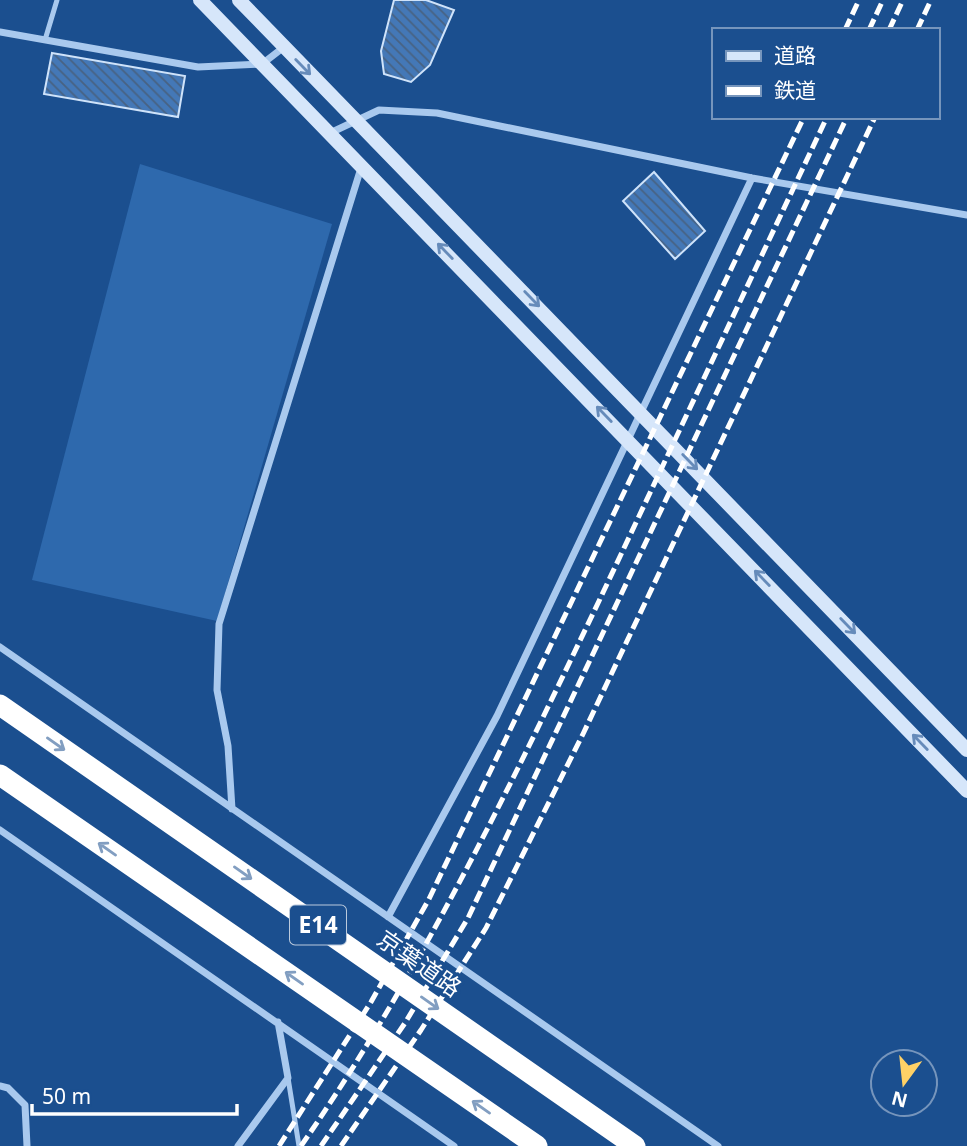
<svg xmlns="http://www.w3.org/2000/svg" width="967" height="1146" font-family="'Noto Sans','Noto Sans JP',sans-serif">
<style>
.grass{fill:#2e69ad}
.building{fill:url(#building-back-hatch);stroke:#cfe3fa;stroke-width:2}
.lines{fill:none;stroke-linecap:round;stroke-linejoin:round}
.lane{stroke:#a9c9ee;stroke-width:5}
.street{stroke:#a9c9ee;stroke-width:7}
.secondary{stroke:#d6e6fa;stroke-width:14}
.highway{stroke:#fff;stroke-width:21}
.rail{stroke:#fff;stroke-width:5;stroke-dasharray:12 5;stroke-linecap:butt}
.oneway{stroke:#668bba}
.oneway2{stroke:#829ec1}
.labels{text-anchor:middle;stroke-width:7;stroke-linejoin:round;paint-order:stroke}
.shield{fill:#1b4f8f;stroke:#bbcadd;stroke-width:2}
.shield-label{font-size:23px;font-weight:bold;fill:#fff}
.street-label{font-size:24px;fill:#fff;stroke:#1b4f8f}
</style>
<defs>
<pattern id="building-back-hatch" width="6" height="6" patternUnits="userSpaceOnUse" patternTransform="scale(1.75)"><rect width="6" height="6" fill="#4478b7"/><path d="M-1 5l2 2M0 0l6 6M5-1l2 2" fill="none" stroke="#486282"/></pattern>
</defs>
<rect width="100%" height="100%" fill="#1b4f8f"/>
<path class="grass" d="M140 164 332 224 217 621 32 580Z"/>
<path class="building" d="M394 0H426L454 10 430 65 411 82 384 74 381 51Z
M52 53 185 76 178 117 44 94Z
M654 172 705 231 675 259 623 201Z"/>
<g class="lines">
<path class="lane" d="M45 40 57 0
M288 1078 299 1146"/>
<path class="street" d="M0 32 198 67 262 64 284 47
M330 133 379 110 437 113 752 178 967 215
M0 647 718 1146
M232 809 228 746 217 690 219 624 361 168
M0 830 454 1146
M388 917 497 716 752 178
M0 1086 8 1088 25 1105 27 1146
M238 1146 288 1078 278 1022"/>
<path class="secondary" d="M200 0 967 791
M239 0 967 750"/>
<path class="highway" d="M0 705 635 1146
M0 775 537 1146"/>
<path class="rail" d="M845 30 859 0
M869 30 883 0
M889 30 903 0
M917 30 931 0
M279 1146 371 1002 429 899 804 117
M301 1146C419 976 510 787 599 601 675 440 751 278 827 117
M321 1146 405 1023 468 918 847 117
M341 1146 421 1030 486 928 583 734 875 117"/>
</g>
<defs><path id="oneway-shaft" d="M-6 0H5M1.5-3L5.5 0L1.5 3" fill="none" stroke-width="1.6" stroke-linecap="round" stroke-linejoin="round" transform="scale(1.75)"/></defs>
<g class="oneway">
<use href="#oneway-shaft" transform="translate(303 67) rotate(46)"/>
<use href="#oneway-shaft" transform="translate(445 251) rotate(-134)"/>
<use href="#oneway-shaft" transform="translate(532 299) rotate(46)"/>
<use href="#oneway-shaft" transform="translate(604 414) rotate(-134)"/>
<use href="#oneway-shaft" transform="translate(690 462) rotate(46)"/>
<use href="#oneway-shaft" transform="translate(762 578) rotate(-134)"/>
<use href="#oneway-shaft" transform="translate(848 626) rotate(46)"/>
<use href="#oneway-shaft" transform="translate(920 742) rotate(-134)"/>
</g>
<g class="oneway2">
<use href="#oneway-shaft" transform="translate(56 744) rotate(35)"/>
<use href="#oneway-shaft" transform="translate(107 849) rotate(-145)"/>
<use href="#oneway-shaft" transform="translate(243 873) rotate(35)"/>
<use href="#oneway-shaft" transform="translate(294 978) rotate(-145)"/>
<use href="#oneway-shaft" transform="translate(430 1003) rotate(35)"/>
<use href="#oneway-shaft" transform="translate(481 1107) rotate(-145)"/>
</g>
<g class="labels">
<rect class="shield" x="290" y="905.5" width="56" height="39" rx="5"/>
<g class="shield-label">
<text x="318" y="933">E14</text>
</g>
<g class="street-label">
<text transform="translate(419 964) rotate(35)" y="8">京葉道路</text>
</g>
</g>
<rect x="712" y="28" width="228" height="91" fill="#1b4f8f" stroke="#7695bc" stroke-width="2"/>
<rect x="726" y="51" width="35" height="10" fill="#d6e6fa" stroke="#7695bc" stroke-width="2"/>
<text x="774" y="63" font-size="21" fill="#ffffff">道路</text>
<rect x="726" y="86" width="35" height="10" fill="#ffffff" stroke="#7695bc" stroke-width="2"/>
<text x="774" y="98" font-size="21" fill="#ffffff">鉄道</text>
<g transform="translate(904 1083) rotate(195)"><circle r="33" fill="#1b4f8f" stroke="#7695bc" stroke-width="2"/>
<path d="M0-5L12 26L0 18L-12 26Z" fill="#ffd166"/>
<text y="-10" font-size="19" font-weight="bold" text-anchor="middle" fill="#ffffff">N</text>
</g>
<path d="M32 1104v10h205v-10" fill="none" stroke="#ffffff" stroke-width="3.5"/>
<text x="42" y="1104" font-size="21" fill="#ffffff" stroke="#1b4f8f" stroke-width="5" paint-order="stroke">50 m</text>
</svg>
